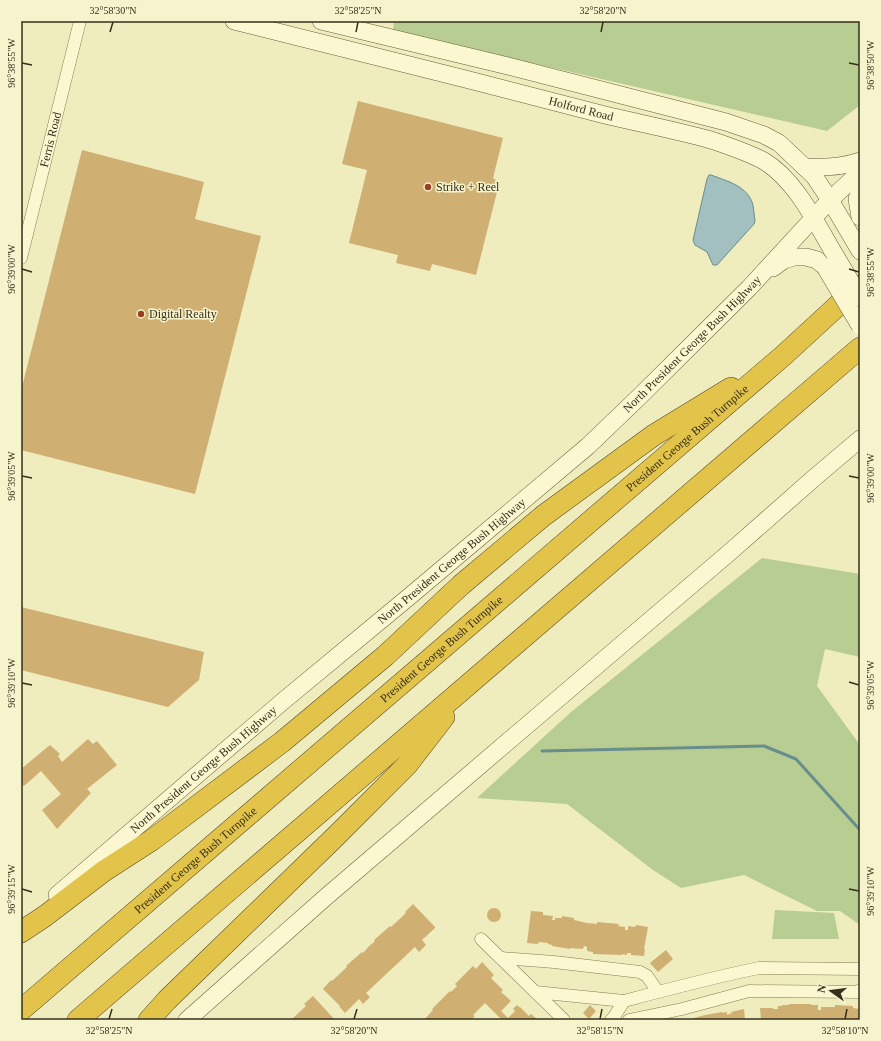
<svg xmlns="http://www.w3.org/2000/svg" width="881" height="1041" font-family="Georgia,serif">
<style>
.green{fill:#b8cd92}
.water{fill:#a1c0bf;stroke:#698e8e}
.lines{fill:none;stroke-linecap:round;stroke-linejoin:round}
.stream{stroke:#698e8e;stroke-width:3}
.building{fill:#cfaf72}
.street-casing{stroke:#887c56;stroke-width:13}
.secondary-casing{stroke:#695d3a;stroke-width:18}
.highway-casing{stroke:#55482b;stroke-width:22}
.street{stroke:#faf7d1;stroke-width:12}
.secondary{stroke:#faf7d1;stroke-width:17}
.highway{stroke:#e3c44a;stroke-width:21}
.secondary-bridge-casing{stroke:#695d3a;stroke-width:18;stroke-linecap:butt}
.secondary-bridge{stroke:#faf7d1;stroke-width:17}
.ticks{fill:none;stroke:#362f1b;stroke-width:1.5}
.poi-dot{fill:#983f24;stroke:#f6f4cd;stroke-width:1.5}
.labels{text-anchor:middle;stroke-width:3;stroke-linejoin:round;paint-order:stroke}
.street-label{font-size:12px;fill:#362f1b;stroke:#f6f4cd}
.poi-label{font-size:12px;fill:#362f1b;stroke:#f6f4cd;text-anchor:start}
.neatline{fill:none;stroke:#362f1b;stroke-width:1.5}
.ticks-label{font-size:10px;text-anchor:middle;fill:#362f1b}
</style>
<rect width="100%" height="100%" fill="#efecbe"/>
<path class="green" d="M394 21H860V105L827 131 393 31Z
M762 558 860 574V657L825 649 817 686 860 745V925L840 911H817L744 875 681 888 653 870 567 804 477 798 571 712Z
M775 910 834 913 839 939H772Z"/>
<path class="water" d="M709 175H711C727 181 748 186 753 205 754 210 754 216 755 221L754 224 717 265H713L707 252 695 245 693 240 707 179Z"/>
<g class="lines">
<path class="stream" d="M542 751 764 746 796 759 860 830"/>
</g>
<path class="building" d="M358 101 503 138 493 178 497 181 496 185 487 186 498 188 476 275 432 264 430 271 396 263 398 255 349 243 367 170 342 164Z
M82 150 204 182 195 219 261 236 195 494 21 450V391Z
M21 607 204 652 199 680 168 707 21 670Z
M88 739 93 744 97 741 117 765 87 789 91 793 57 829 42 810 61 794 41 771 24 786 21 784V769L50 745 60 754 58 756 62 762Z
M413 904 435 927V928L422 940 426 945 419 952 415 947 366 993 370 997 363 1004 359 999 345 1013 339 1006H340L323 989 331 980 332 981 347 967 346 966 362 952 363 953 371 944V945L375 941 374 940 390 926 391 927 406 913 405 912Z
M487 915a7 7 0 1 1 14 0a7 7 0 1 1-14 0Z
M531 911 543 912V915L553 916 552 920H555V918H562V916L574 918V920L587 923 597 924V922L619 924 618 926 625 927V930H628V926L635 927 636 925 648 927 644 949H645L644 956 631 955V953H627V955L622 954V955L593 954V952L587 951V947L584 946 583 949 570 948V949L552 946V945L548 944V943L539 942 538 944 527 943Z
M666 950 673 959 658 972 650 963Z
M482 962 494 975 491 978 503 990 501 992 511 1001 501 1011 508 1018 515 1011 513 1009 517 1005 519 1007H520L529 1016 531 1014 538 1020H500L501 1019 485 1003 473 1015 475 1016 471 1020H424L433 1010 432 1009 450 991 451 992 457 986 455 984 473 966 476 969Z
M313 996 335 1020H291L306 1006 304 1004Z
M789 1004H811V1005H818V1010H821V1007H835V1005L853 1006V1008L860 1009V1020H761L760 1008H773V1009H778V1006H782V1005H789Z
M590 1005 596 1011 589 1019 583 1013Z
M744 1009 745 1020H694V1018L705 1015 722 1012V1013L727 1012V1015L732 1013 731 1012Z"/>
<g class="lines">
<g class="street-casing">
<g id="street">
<path id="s1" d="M21 258 80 21"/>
<path d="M481 939 564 1020"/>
<path d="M501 958 554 962 640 972 647 976 658 992"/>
<path d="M535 992 624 1001"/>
<path d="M611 1020 614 1017 624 1001C669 989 714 977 759 968L860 969"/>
<path d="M629 1020 682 1009 749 991 858 992 860 990"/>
</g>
</g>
<g class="secondary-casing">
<g id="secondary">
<path id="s2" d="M234 21C356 51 479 82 601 114 638 123 675 130 711 140 729 146 747 152 764 161 795 180 814 219 832 250"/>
<path d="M321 21 508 66 726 122 764 135 779 143 814 176 830 200 860 251"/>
<path d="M804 167C823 168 842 167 860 161"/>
<path d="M860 191 857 199 860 217"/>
<path d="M773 268 784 260 794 257H806L817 260 825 267"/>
<path id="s3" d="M57 895 282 702 410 596 588 446 638 398 749 288 830 200 860 172"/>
<path d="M187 1020 327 896 730 552 814 478 860 439"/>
</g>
</g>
<g class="highway-casing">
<g id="highway">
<path d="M21 932 45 916 104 871 152 840 282 742 385 656 461 585 543 516 654 435 731 388"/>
<path id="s4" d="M21 1010 784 355 859 286"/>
<path d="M78 1020 860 348"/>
<path d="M149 1020 167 1000 336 836 407 765 444 717"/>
</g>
</g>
<use href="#street" class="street"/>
<use href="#secondary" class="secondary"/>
<use href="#highway" class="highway"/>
<g class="secondary-bridge-casing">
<path id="secondary-bridge" d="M832 250 860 297
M825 267 860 326"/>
</g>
<use href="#secondary-bridge" class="secondary-bridge"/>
</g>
<path class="ticks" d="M110 32 113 22M356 32 358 22M601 32 603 22M22 63 32 65M849 63 859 65M22 269 32 272M849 269 859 272M22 476 32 478M849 476 859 478M849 682 859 685M22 683 32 685M22 889 32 892M849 889 859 891M109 1019 112 1009M354 1019 357 1009M600 1019 602 1009M845 1019 847 1009"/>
<g class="poi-dot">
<circle cx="428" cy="187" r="4"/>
<circle cx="141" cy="314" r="4"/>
</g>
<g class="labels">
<g class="street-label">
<text dy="4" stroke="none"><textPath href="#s2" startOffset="358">Holford Road</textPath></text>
<text dy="4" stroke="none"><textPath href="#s1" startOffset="122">Ferris Road</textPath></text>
<text dy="4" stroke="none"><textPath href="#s3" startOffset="841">North President George Bush Highway</textPath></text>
<text dy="4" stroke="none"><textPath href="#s4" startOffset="878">President George Bush Turnpike</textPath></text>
<text dy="4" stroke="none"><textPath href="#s3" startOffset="517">North President George Bush Highway</textPath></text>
<text dy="4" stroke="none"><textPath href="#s4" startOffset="554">President George Bush Turnpike</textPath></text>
<text dy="4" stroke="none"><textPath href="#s3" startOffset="193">North President George Bush Highway</textPath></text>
<text dy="4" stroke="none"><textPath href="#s4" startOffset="230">President George Bush Turnpike</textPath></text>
</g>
<g class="poi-label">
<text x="436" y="191">Strike + Reel</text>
<text x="149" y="318">Digital Realty</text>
</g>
</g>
<rect width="881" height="1041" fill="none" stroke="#f6f4cd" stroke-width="44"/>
<g transform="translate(831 991) rotate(284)" stroke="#f6f4cd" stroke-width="3" paint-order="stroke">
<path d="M0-3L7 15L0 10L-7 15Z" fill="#362f1b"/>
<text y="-6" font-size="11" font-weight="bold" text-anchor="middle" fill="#362f1b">N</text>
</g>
<rect x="22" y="22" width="837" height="997" class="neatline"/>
<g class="ticks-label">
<text x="113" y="14">32°58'30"N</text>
<text x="358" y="14">32°58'25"N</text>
<text x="603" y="14">32°58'20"N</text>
<text transform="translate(11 63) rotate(-90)" y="4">96°38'55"W</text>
<text transform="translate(870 65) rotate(-90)" y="4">96°38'50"W</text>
<text transform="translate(11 269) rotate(-90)" y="4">96°39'00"W</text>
<text transform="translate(870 272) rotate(-90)" y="4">96°38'55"W</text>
<text transform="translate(11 476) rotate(-90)" y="4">96°39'05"W</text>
<text transform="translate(870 478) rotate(-90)" y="4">96°39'00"W</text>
<text transform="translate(11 683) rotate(-90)" y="4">96°39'10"W</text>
<text transform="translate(870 685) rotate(-90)" y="4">96°39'05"W</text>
<text transform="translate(11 889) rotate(-90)" y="4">96°39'15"W</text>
<text transform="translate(870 891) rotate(-90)" y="4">96°39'10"W</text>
<text x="109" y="1034">32°58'25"N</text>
<text x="354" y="1034">32°58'20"N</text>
<text x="600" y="1034">32°58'15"N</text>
<text x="845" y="1034">32°58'10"N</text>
</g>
</svg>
